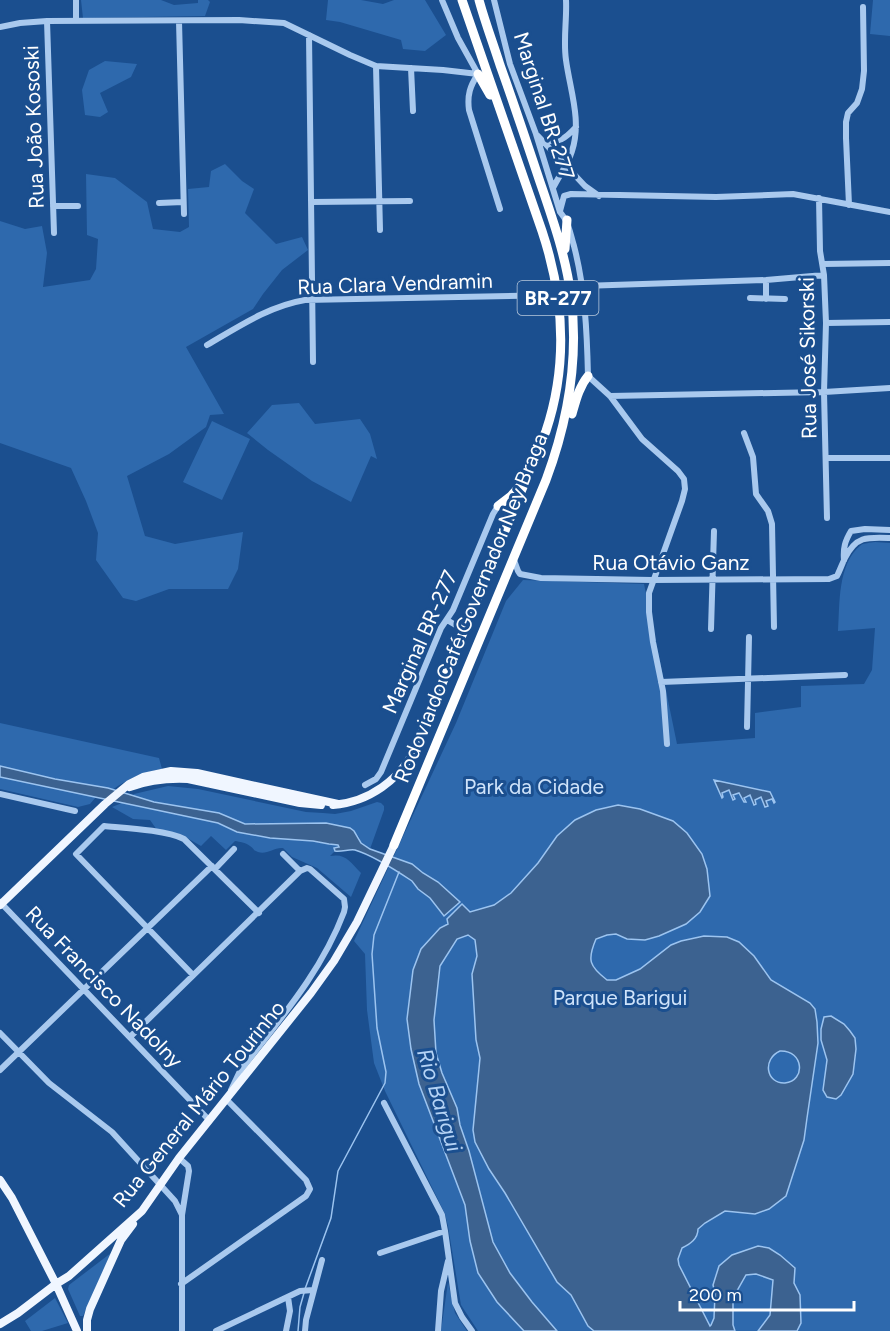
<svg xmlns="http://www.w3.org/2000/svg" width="890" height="1331" font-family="Figtree,sans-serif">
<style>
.green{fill:#2e69ad}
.water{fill:#3c6290;stroke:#9cc4f0;stroke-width:1.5;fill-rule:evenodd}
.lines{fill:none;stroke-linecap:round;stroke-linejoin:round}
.stream{stroke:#9cc4f0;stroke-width:1.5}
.minor{stroke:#a9c9ee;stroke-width:6}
.major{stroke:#f0f6ff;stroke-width:8}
.highway{stroke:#fff;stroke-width:9}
.labels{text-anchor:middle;stroke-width:6;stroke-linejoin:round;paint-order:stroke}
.shield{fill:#1b4f8f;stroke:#bbcadd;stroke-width:1.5}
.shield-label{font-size:20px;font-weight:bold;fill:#fff}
.street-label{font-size:21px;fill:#fff;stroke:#1b4f8f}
.park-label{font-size:21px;fill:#cfe3fa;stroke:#1b4f8f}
.water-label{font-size:22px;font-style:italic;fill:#b5d3f5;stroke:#1b4f8f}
</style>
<rect width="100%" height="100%" fill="#1b4f8f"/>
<path class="green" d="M81 0H161L174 5 198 3V0H208L210 2 205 16 83 18Z
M328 0H361L383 4 394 0H425L446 35 425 51 403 49 401 40 340 22 326 20Z
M873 0H890V36L870 34Z
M105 61 137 64 131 77 100 93 108 112 100 117 85 115 82 90 89 70Z
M225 164 242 181 254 189 245 213 276 244 302 237 308 250 282 270 263 294 253 309 186 347 224 414 210 415 206 427 169 454 127 476 145 536 175 544 243 532 238 569 228 589H169L136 601 123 598 96 560 98 533 86 501 71 468 0 443V221L25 229 42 226 47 253 43 287 90 280 96 269 98 239 87 235 86 174 115 178 147 202 153 229 180 232 189 227 188 189 209 187 211 171Z
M299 403 315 424 360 419 370 434 377 459 371 456 351 502 312 481 268 450 247 433 272 405Z
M212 421 250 439 222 500 183 482Z
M875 542 890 543V1331H478L461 1305 448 1226 445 1214 385 1091 374 1063 367 1010 365 954 354 941 456 723 506 601 523 580 644 584 677 744 755 738V713L801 707V686L864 684 872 670 875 628 838 631C840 605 837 564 861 545 864 543 870 543 875 542Z
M0 723 159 758 162 769C143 772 128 779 112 790L55 779 0 766Z
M0 777 96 797 90 804 78 807 0 789Z
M168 786 198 789 306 812 323 813 335 814 351 811 377 802 381 803 384 806V810L370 849 361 843 359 837 350 828 326 823 245 824 219 813 154 802 132 796 134 794Z
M122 803 218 823 237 832 270 838 313 841 329 844 338 845 339 847 334 848 335 851 330 856C346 853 350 862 361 873L351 897 317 868 292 857 283 848C274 847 267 855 258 852 252 850 255 849 250 846 245 842 240 842 235 841L226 850 211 836 201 846 180 834 157 830 150 820 133 819 112 807Z
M111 1253 83 1316H80L68 1289 69 1285Z
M448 1282 455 1313 467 1331H441Z
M55 1298 68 1323 42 1331H31L25 1321Z"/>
<path class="water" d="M0 766 55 779 108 788 154 802 219 813 245 824 326 823 350 828 354 831 361 843 370 849 412 864 423 873 438 882 460 902 444 916 430 898 418 889 412 881C397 871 372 855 355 850 349 849 342 852 335 851L334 848 339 847 338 845 329 844 313 841 270 838 237 832 218 823 0 777Z
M714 780 770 792 775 802 774 803 772 799 766 801 768 806 765 807 761 797 755 800 756 804 754 805 750 795 744 798 746 802H744L739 793 733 795 735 799 733 800 729 790 722 793 723 797 722 798Z
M618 805 640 809 673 821 687 833 702 854 707 869 710 896 700 912 686 924 659 936 645 940 627 939 616 934 607 935 596 939C587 960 589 966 607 980H616L640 969 671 945 681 941 704 936 727 937 739 942 754 956 771 980 810 1003 815 1009 817 1022 818 1043 807 1118 804 1140 786 1196 769 1209 755 1214 725 1211 705 1223 698 1229C698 1239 690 1244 682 1248L678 1259 679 1265 710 1326 711 1325 714 1318 715 1293 713 1285 719 1266 732 1255 758 1246 769 1248 780 1255 795 1268 794 1283 800 1295 801 1323 797 1331H758L770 1315 773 1280 756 1274 746 1275 733 1298V1325L735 1331H594L588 1326 571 1295 557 1282 505 1193 489 1169 475 1142 473 1130 480 1058 476 1040 472 974 477 956 475 940 468 935 457 939 440 966 434 1020 436 1053 442 1073 457 1108 460 1125 469 1151 493 1242 510 1273 532 1302 557 1331H524L497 1302 478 1273 470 1241 465 1205 419 1084 411 1049 407 1019 413 970 421 949 440 928 448 924 447 919 462 904 470 912 494 905 511 893 538 863 557 836 575 820 596 810ZM780 1051C804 1050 806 1081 785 1083 766 1084 762 1059 780 1051Z
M831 1016 844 1024 850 1031 855 1038 856 1049 853 1074 841 1095 836 1099 827 1097 823 1090 827 1060 821 1040V1029L824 1017Z"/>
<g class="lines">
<path class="stream" d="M305 1289 331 1218 338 1171 385 1083 386 1072 377 1028 372 954 374 935 399 872
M298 1331 300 1307 304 1293"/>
<path class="minor" d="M76 0V21
M442 0 458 38 478 74
M494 0 510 64 536 134 560 212C569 222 570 233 574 246 585 288 587 332 588 376L610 396 642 439 678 471 684 479 685 489 682 501 649 593V612L653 642 663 691 667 744
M47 21 54 233
M179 21 184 214
M0 27 20 23 47 21 239 20 284 23 350 55 376 66 443 70 478 74
M309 35 313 362
M376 66 380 230
M411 68 413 111
M478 74C470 86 467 95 469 110L500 209
M538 136 585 186 599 196
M543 141C560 142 564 140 576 127
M553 188C559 176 568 164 572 151 582 121 570 90 566 60 563 40 567 20 566 0
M819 198 820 251 824 275 826 323 824 392 827 518
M311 202 410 201
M159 203 183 202
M849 205 846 138V122L848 113 857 103 862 89 864 71 863 7
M53 206H78
M560 211 564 196 571 194 716 197 793 194 890 212
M823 264 890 263
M582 286 766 280 824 275
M750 298 785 299
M766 299V280
M826 323 890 322
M207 345C238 327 269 306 305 300L557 295
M610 396 824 392 890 388
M744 433 753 457 756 494 768 511 772 524 774 627
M826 458H890
M514 560 518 571 520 574 541 578 652 580 829 579 837 576C840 570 842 564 845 558 856 536 867 537 890 538
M844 560C843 548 845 541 851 531L865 529 890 530
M447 620 464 630
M711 629 714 531
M661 682 845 675
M747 727 749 637
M365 785 376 779 381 772 441 628 453 610 493 514 498 506
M0 794 75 811
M283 854 300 871
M215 869 234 849
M0 902 209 1120
M193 975 76 854 104 826C125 828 166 830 184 839L259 913
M0 1033 49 1083 112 1132 175 1201 182 1215V1331
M130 1037 300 871 307 868 310 869 344 899 345 907 344 912C321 973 279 1020 240 1071L231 1090
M0 1070 212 866
M384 1103 442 1215 445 1231 455 1303 462 1317 472 1331
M179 1158 188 1166 189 1171 182 1215
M380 1253 445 1231
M181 1284 306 1196 310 1189 306 1180 226 1099
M216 1331 300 1291 313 1290
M286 1331 290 1311 288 1297
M305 1331 306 1320 322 1260
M438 1331 441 1291 448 1261"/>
<path class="major" d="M130 787C149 780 167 778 188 779L300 803 321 805
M333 805C369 802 400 780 416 747
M0 905 105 804 129 784 143 777 171 771 197 773 338 804
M0 1180 12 1198 56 1284 77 1331
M0 1324 18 1313 56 1284 69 1276 142 1211 179 1158 311 993 334 961 357 922 394 845
M87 1331V1320L90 1309 121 1240 133 1224"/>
<path class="highway" d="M478 74 490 95
M565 249 567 220
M572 414C576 400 579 387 588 376
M498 506 511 496 521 485
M416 747 546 431C568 365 564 297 542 231L462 0
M394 845 546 480C568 421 579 360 571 296 566 257 553 220 540 182 527 143 514 104 500 65 493 43 485 22 479 0"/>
</g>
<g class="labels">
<rect class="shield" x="517.5" y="281" width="81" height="34" rx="4.5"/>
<g class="shield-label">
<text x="558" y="305">BR-277</text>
</g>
<g class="street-label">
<text transform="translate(544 106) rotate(72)" y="7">Marginal BR-277</text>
<text transform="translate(34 127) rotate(-92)" y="7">Rua João Kososki</text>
<text transform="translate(395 284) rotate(-2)" y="7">Rua Clara Vendramin</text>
<text transform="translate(808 358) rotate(-91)" y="7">Rua José Sikorski</text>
<text x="671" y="570">Rua Otávio Ganz</text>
<text transform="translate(471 608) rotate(-68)" y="7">Rodovia do Café Governador Ney Braga</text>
<text transform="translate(420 642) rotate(-66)" y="7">Marginal BR-277</text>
<text transform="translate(104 987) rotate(46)" y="7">Rua Francisco Nadolny</text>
<text transform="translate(199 1104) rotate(-51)" y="7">Rua General Mário Tourinho</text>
</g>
<g class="park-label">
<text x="534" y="794">Park da Cidade</text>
<text x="620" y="1005">Parque Barigui</text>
</g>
<g class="water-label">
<text transform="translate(440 1100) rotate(73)" y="8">Rio Barigui</text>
</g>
</g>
<path d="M680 1301v9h174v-9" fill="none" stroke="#ffffff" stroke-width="3"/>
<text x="689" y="1301" font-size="18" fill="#ffffff" stroke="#1b4f8f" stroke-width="4.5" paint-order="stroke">200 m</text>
</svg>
